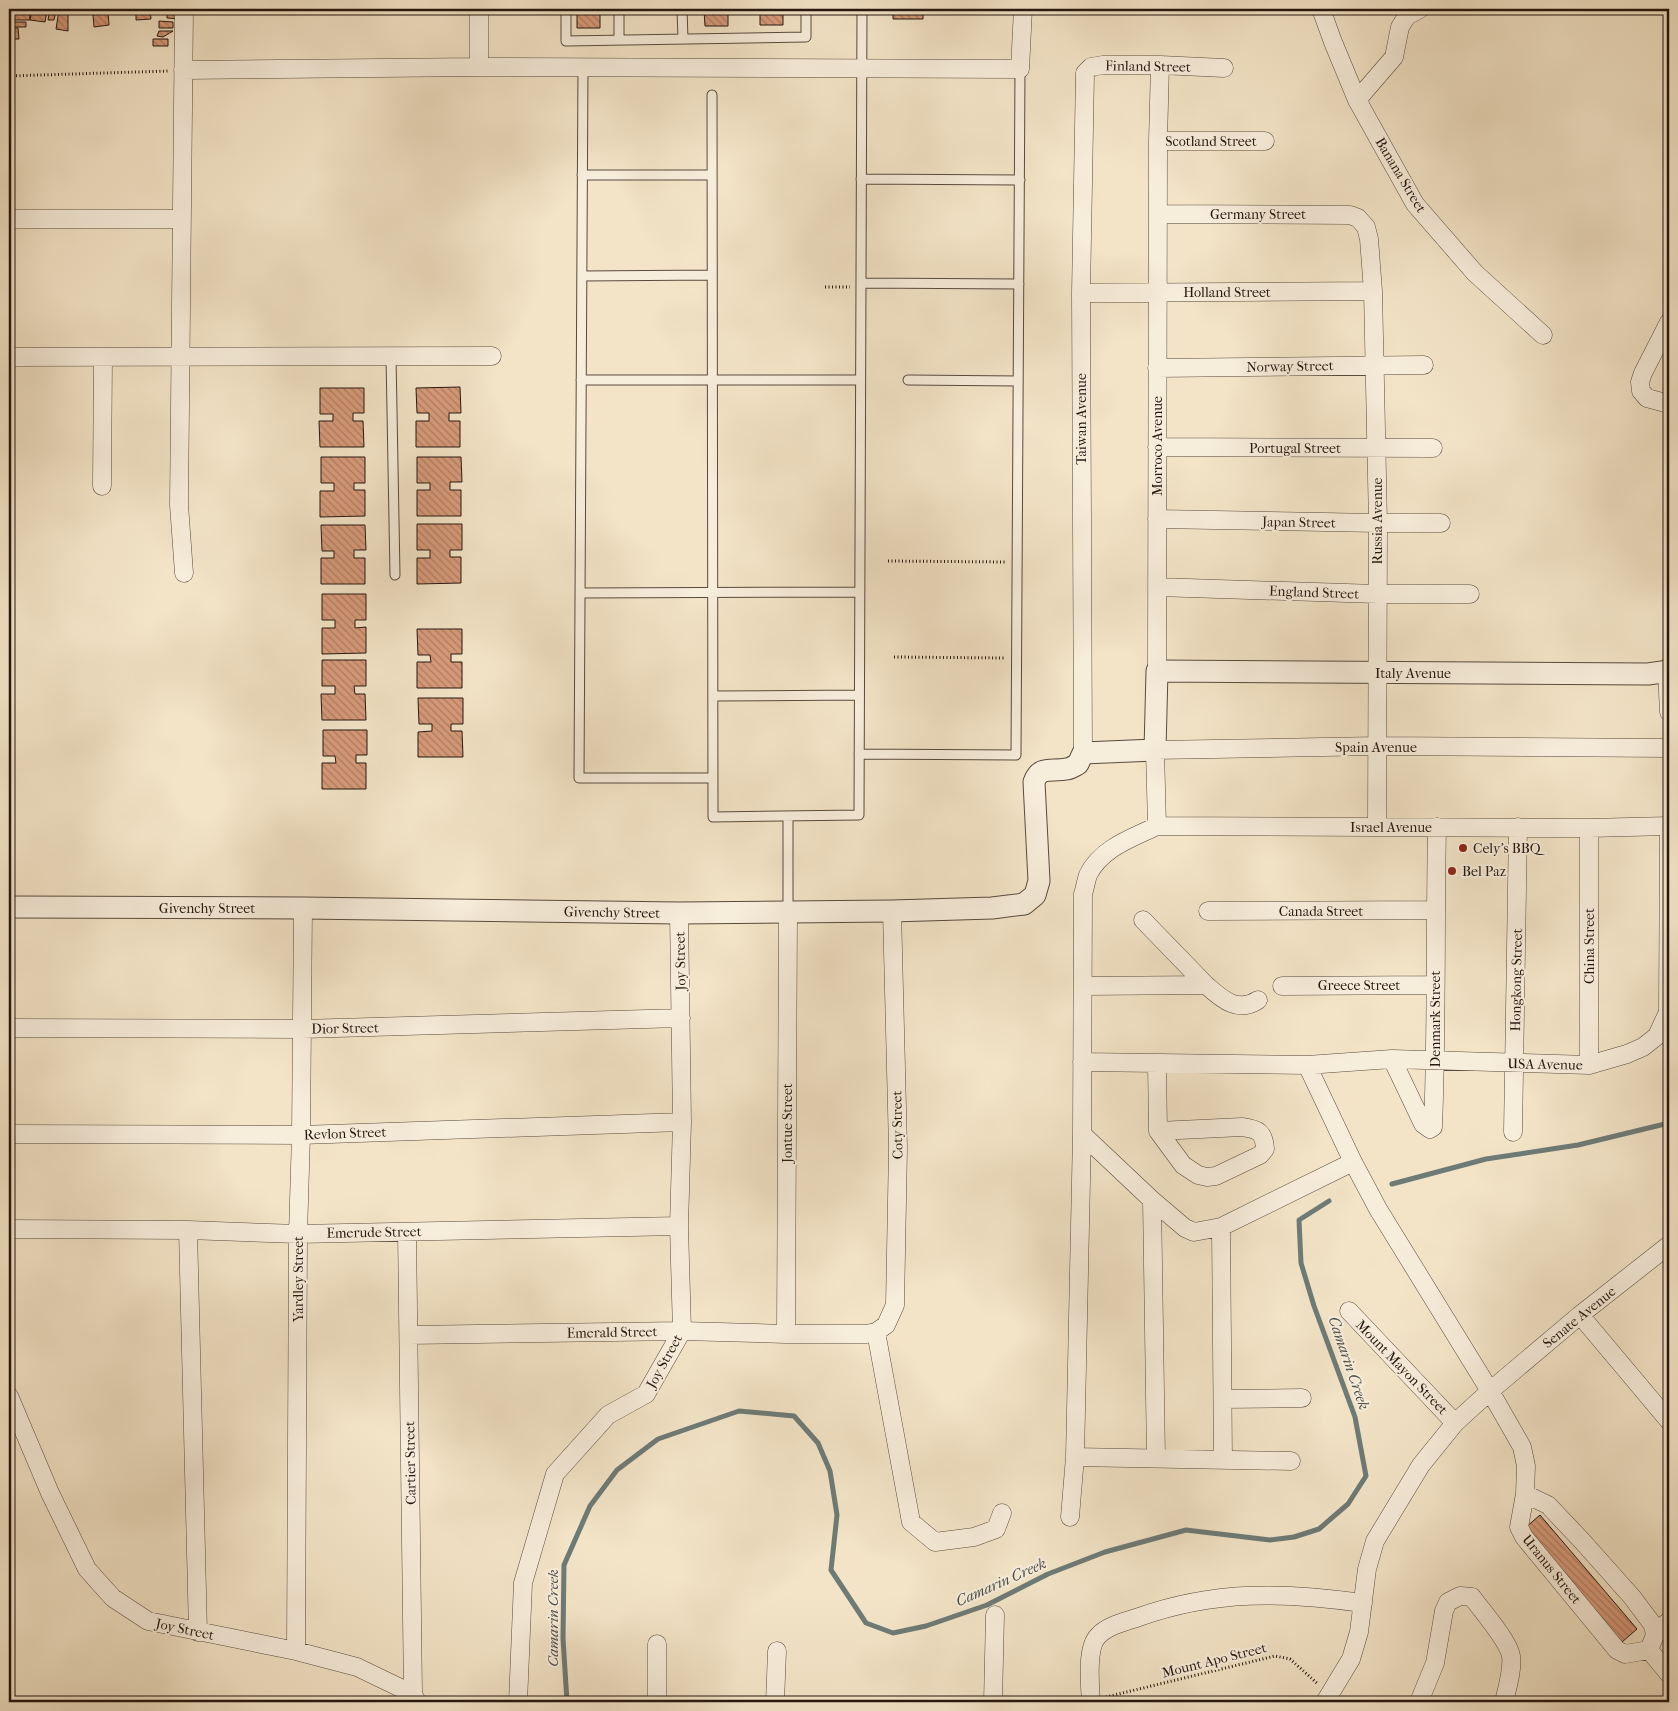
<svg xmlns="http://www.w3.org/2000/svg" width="1678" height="1711" font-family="'IM FELL French Canon',serif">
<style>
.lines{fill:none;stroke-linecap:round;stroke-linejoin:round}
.stream{stroke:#6d7b77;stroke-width:5}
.building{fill:url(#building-back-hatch);stroke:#251710}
.service-casing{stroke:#584a3e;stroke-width:11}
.minor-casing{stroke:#584a3e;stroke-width:19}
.tertiary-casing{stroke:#584a3e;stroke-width:23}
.path{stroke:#251710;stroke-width:3;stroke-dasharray:1 2.5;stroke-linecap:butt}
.service{stroke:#f7eddb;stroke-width:9}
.minor{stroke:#f7eddb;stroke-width:18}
.tertiary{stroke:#f7eddb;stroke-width:21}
.poi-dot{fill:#8f2418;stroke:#f7eddb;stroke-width:2}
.labels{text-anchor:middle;stroke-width:4;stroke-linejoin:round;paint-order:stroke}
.street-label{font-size:14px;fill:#251710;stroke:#f7eddb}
.poi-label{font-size:14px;fill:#251710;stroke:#f7eddb;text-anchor:start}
.water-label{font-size:15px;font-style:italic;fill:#4f514c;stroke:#f7eddb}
</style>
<defs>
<pattern id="building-back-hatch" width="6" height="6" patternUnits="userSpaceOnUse" patternTransform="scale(1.25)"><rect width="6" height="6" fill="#d89b7b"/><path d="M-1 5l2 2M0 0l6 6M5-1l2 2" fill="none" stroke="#af7d63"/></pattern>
</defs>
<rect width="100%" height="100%" fill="#f3e4c7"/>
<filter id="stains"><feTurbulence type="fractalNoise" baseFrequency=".004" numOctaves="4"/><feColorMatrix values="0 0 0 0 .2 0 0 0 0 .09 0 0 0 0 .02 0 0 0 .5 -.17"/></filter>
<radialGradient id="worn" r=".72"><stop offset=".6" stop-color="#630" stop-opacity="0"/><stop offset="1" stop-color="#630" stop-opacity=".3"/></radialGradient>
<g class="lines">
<path class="stream" d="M1392 1184 1486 1159 1578 1145 1669 1123
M141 1702 161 1700 181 1702
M567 1702 563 1638 564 1565 590 1506 617 1470 658 1439 739 1411 794 1416 818 1443 830 1471 837 1515 831 1570 866 1623 893 1633 926 1626 987 1605 1048 1574 1105 1552 1186 1530 1270 1540 1294 1537 1319 1529 1348 1504 1366 1476 1355 1417 1314 1306 1301 1263 1299 1220 1329 1201"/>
</g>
<path class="building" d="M9 9H29L30 20H9Z
M50 9 59 10 56 11 54 20H48Z
M88 9H110V11H88Z
M126 9H150L151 19 136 20V15Z
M572 9H606V11H600V28H577V12H572Z
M699 9H734H728V26H705L704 10Z
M760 9H783V25H760Z
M893 9H923V19H893Z
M32 10 47 11 45 22 30 20Z
M59 10H68V31L56 29Z
M167 11 180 12V19L167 18Z
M108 12 109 25 94 27 93 15Z
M159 21 173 22V28H159Z
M11 22H26V27H11Z
M9 28H18L19 39H9Z
M159 31H173L163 37 157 36Z
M153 39H168V46H153Z
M460 387 461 413H449V421H460V447H416V421H429V413H417L416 388Z
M320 388H364V413H353V421H363L364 447H320L319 421H333V414H320Z
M321 457H365V483H354V490H365V516L320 517V491H334V483H321Z
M417 457H461L462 482H450V490H461V516H417V490H430V483H417Z
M417 524H462V550H450V557H461V583L417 584V558H430V550H417Z
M321 525H365L366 550H354V558H365V584H321V558H334V551H322Z
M322 594H366V620H355V628L366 627V653L322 654V628H335V620H322Z
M417 629H462V654H451V662H462V688H417V662H431L430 655H418Z
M322 660H366V686H354L355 694H365L366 720H322L321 694H335V686H322Z
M418 698H463V724H451V731H462L463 757H418V732L432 731V724H419Z
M323 730H367V755H356V763H366V789H322V763H336L335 756H323Z
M1540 1515 1637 1629 1622 1642 1525 1528Z"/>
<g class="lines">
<g class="service-casing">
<path id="service" d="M566 9V41L806 37V9
M619 9V40
M682 9 683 39
M583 68 579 778H713
M712 95 713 817 859 815 862 9
M582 175H712
M861 179 1020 180
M582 276 712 275
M861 283 1019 284
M391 356 395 575
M581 380H860
M908 380 1018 381
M580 593 860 592
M1667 671 1669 653
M713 696 859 695
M859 754 1016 755 1020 69
M788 816V912"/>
</g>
<g class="minor-casing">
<path id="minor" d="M479 9V67
M1321 9 1333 42 1357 100 1415 204 1475 273 1543 335
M183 70 479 67 1020 69 1023 9
M1357 100 1394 57 1400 27 1407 16 1420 9
M1158 141H1265
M1158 214 1350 215 1358 218 1366 227 1369 239 1373 291 1378 523 1377 827
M9 219H182
M1081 293 1373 291
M1669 322 1643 373 1640 382 1641 391 1647 398 1669 404
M9 357 492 356
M1157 368 1424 365
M1157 447 1433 448
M102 486 103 357
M1157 519 1378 523H1441
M184 573 179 505 184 9
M1157 587 1377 594H1470
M1157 671 1158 141 1160 65
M1667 671 1669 712
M1083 753 1081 293 1085 73 1091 67 1103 65H1160L1224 68
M1157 826 1155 750 1377 746 1669 748
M1589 828V1065
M1208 911 1435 910
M1206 985C1221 998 1237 1014 1258 1000
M1083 986 1206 985 1143 920
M1282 986 1435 985
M9 1028 302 1029 681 1018
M1392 1059 1423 1124 1430 1129 1433 1127C1437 1027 1435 927 1437 827
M1082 1062 1307 1065 1392 1059 1589 1065 1627 1054 1643 1047 1657 1036 1668 1012 1669 830
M1157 1063 1158 1131 1183 1165 1198 1175 1207 1177 1216 1176 1260 1155 1265 1149C1264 1132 1258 1129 1242 1127L1158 1131
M1307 1065 1353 1162 1378 1209 1490 1391 1522 1447 1526 1466 1525 1494 1519 1527 1524 1537 1617 1650 1625 1654 1649 1650
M1513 1132 1518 827
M9 1134 301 1135 682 1122
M1082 1134 1152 1200 1185 1228 1194 1232 1221 1227 1353 1162
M1152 1200 1156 1458
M1221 1227 1223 1460
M9 1229 188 1230 298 1234 679 1226
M188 1230 198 1632
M407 1232 413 1694
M1349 1311 1455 1423
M1580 1315 1669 1421
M876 1332 911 1522 935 1542 974 1537 996 1529 1002 1513
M786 1334 788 912
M409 1335 682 1331 786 1334H866L876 1332 886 1325 895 1305 898 1148 892 911
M9 1396 50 1493 87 1569 113 1598 148 1621 296 1651 357 1667 413 1694 417 1702
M1223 1399 1302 1398
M1075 1457 1291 1461
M1525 1494 1548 1505 1583 1542 1632 1597 1653 1625 1655 1635 1649 1650
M1070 1517 1075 1457 1082 1134 1083 894C1085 888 1086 881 1088 875 1101 848 1132 838 1157 826L1589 828 1669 826
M1655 1633 1669 1621
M657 1644V1702
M1649 1650 1669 1674
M296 1651 298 1234 301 1135 303 908
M518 1702 523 1583 555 1474 608 1415 646 1394 682 1331 679 1226 682 1122 679 913
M775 1702 777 1651
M993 1702 995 1615
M1091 1702C1090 1685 1086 1648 1098 1636 1108 1625 1125 1622 1139 1617 1215 1590 1284 1592 1363 1603
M1325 1702 1351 1659 1359 1632 1367 1569 1375 1541 1421 1465 1455 1423 1490 1391 1580 1315 1669 1245
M1419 1702 1435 1663 1444 1611 1448 1602 1460 1596 1472 1597C1482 1611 1508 1640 1511 1656 1513 1670 1507 1688 1504 1702"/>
</g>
<g class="tertiary-casing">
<path id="tertiary" d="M9 907 303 908 679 913 892 911 992 908 1024 904 1035 895 1039 881 1034 782C1040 765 1052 772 1066 769 1070 769 1074 766 1078 764L1083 753 1155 750 1157 671 1648 674 1669 671"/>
</g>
<path class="path" d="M9 76 168 71
M825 287H850
M888 561 1006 562
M894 657 1006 658
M1106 1697 1275 1656 1290 1659 1318 1684"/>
<use href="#service" class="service"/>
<use href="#minor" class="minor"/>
<use href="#tertiary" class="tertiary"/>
</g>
<g class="poi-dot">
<circle cx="1463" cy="848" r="5"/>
<circle cx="1452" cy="871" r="5"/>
</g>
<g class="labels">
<g class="street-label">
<text transform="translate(1148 66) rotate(1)" y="5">Finland Street</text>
<text x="1211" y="146">Scotland Street</text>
<text transform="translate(1401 175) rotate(59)" y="5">Banana Street</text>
<text x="1258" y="219">Germany Street</text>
<text x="1227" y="297">Holland Street</text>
<text transform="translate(1290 366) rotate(-1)" y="5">Norway Street</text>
<text transform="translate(1081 419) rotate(-90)" y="5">Taiwan Avenue</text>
<text transform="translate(1157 446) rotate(-90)" y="5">Morroco Avenue</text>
<text x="1295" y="453">Portugal Street</text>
<text transform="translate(1377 521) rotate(-90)" y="5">Russia Avenue</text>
<text transform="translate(1299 522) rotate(1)" y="5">Japan Street</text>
<text transform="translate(1314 592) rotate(2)" y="5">England Street</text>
<text x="1413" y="678">Italy Avenue</text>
<text x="1376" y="752">Spain Avenue</text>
<text x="1391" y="832">Israel Avenue</text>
<text x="207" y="913">Givenchy Street</text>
<text x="1321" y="916">Canada Street</text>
<text transform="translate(612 912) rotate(1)" y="5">Givenchy Street</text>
<text transform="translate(1589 946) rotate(-90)" y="5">China Street</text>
<text transform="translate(680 961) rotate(-91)" y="5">Joy Street</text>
<text transform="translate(1516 980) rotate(-89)" y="5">Hongkong Street</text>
<text x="1359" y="990">Greece Street</text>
<text transform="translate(1435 1019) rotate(-90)" y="5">Denmark Street</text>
<text transform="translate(345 1028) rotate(-1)" y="5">Dior Street</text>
<text transform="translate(1545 1064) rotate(1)" y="5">USA Avenue</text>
<text transform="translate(787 1123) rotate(-90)" y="5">Jontue Street</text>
<text transform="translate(897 1125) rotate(-91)" y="5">Coty Street</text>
<text transform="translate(345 1133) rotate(-2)" y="5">Revlon Street</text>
<text transform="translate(374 1232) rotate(-1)" y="5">Emerude Street</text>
<text transform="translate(298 1279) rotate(-90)" y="5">Yardley Street</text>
<text transform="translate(1579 1317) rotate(-39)" y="5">Senate Avenue</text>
<text transform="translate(612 1332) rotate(-1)" y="5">Emerald Street</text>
<text transform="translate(664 1361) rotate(-61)" y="5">Joy Street</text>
<text transform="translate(1402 1367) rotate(46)" y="5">Mount Mayon Street</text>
<text transform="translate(410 1463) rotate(-91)" y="5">Cartier Street</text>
<text transform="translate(1552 1569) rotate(51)" y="5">Uranus Street</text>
<text transform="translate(185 1629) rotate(12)" y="5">Joy Street</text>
<text transform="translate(1214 1660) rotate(-14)" y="5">Mount Apo Street</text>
</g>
<g class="poi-label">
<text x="1473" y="853">Cely's BBQ</text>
<text x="1462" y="876">Bel Paz</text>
</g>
<g class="water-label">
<text transform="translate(1349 1363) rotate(71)" y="5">Camarin Creek</text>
<text transform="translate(1001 1582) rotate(-24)" y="5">Camarin Creek</text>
<text transform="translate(553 1618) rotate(-90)" y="5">Camarin Creek</text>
</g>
</g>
<rect width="1678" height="1711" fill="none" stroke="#f3e4c7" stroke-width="30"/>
<rect x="10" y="10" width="1658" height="1691" fill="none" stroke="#251710" stroke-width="2.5"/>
<rect x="15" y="15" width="1648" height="1681" fill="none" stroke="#251710"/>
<rect width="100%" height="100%" filter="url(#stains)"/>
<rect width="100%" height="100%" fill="url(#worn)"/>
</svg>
